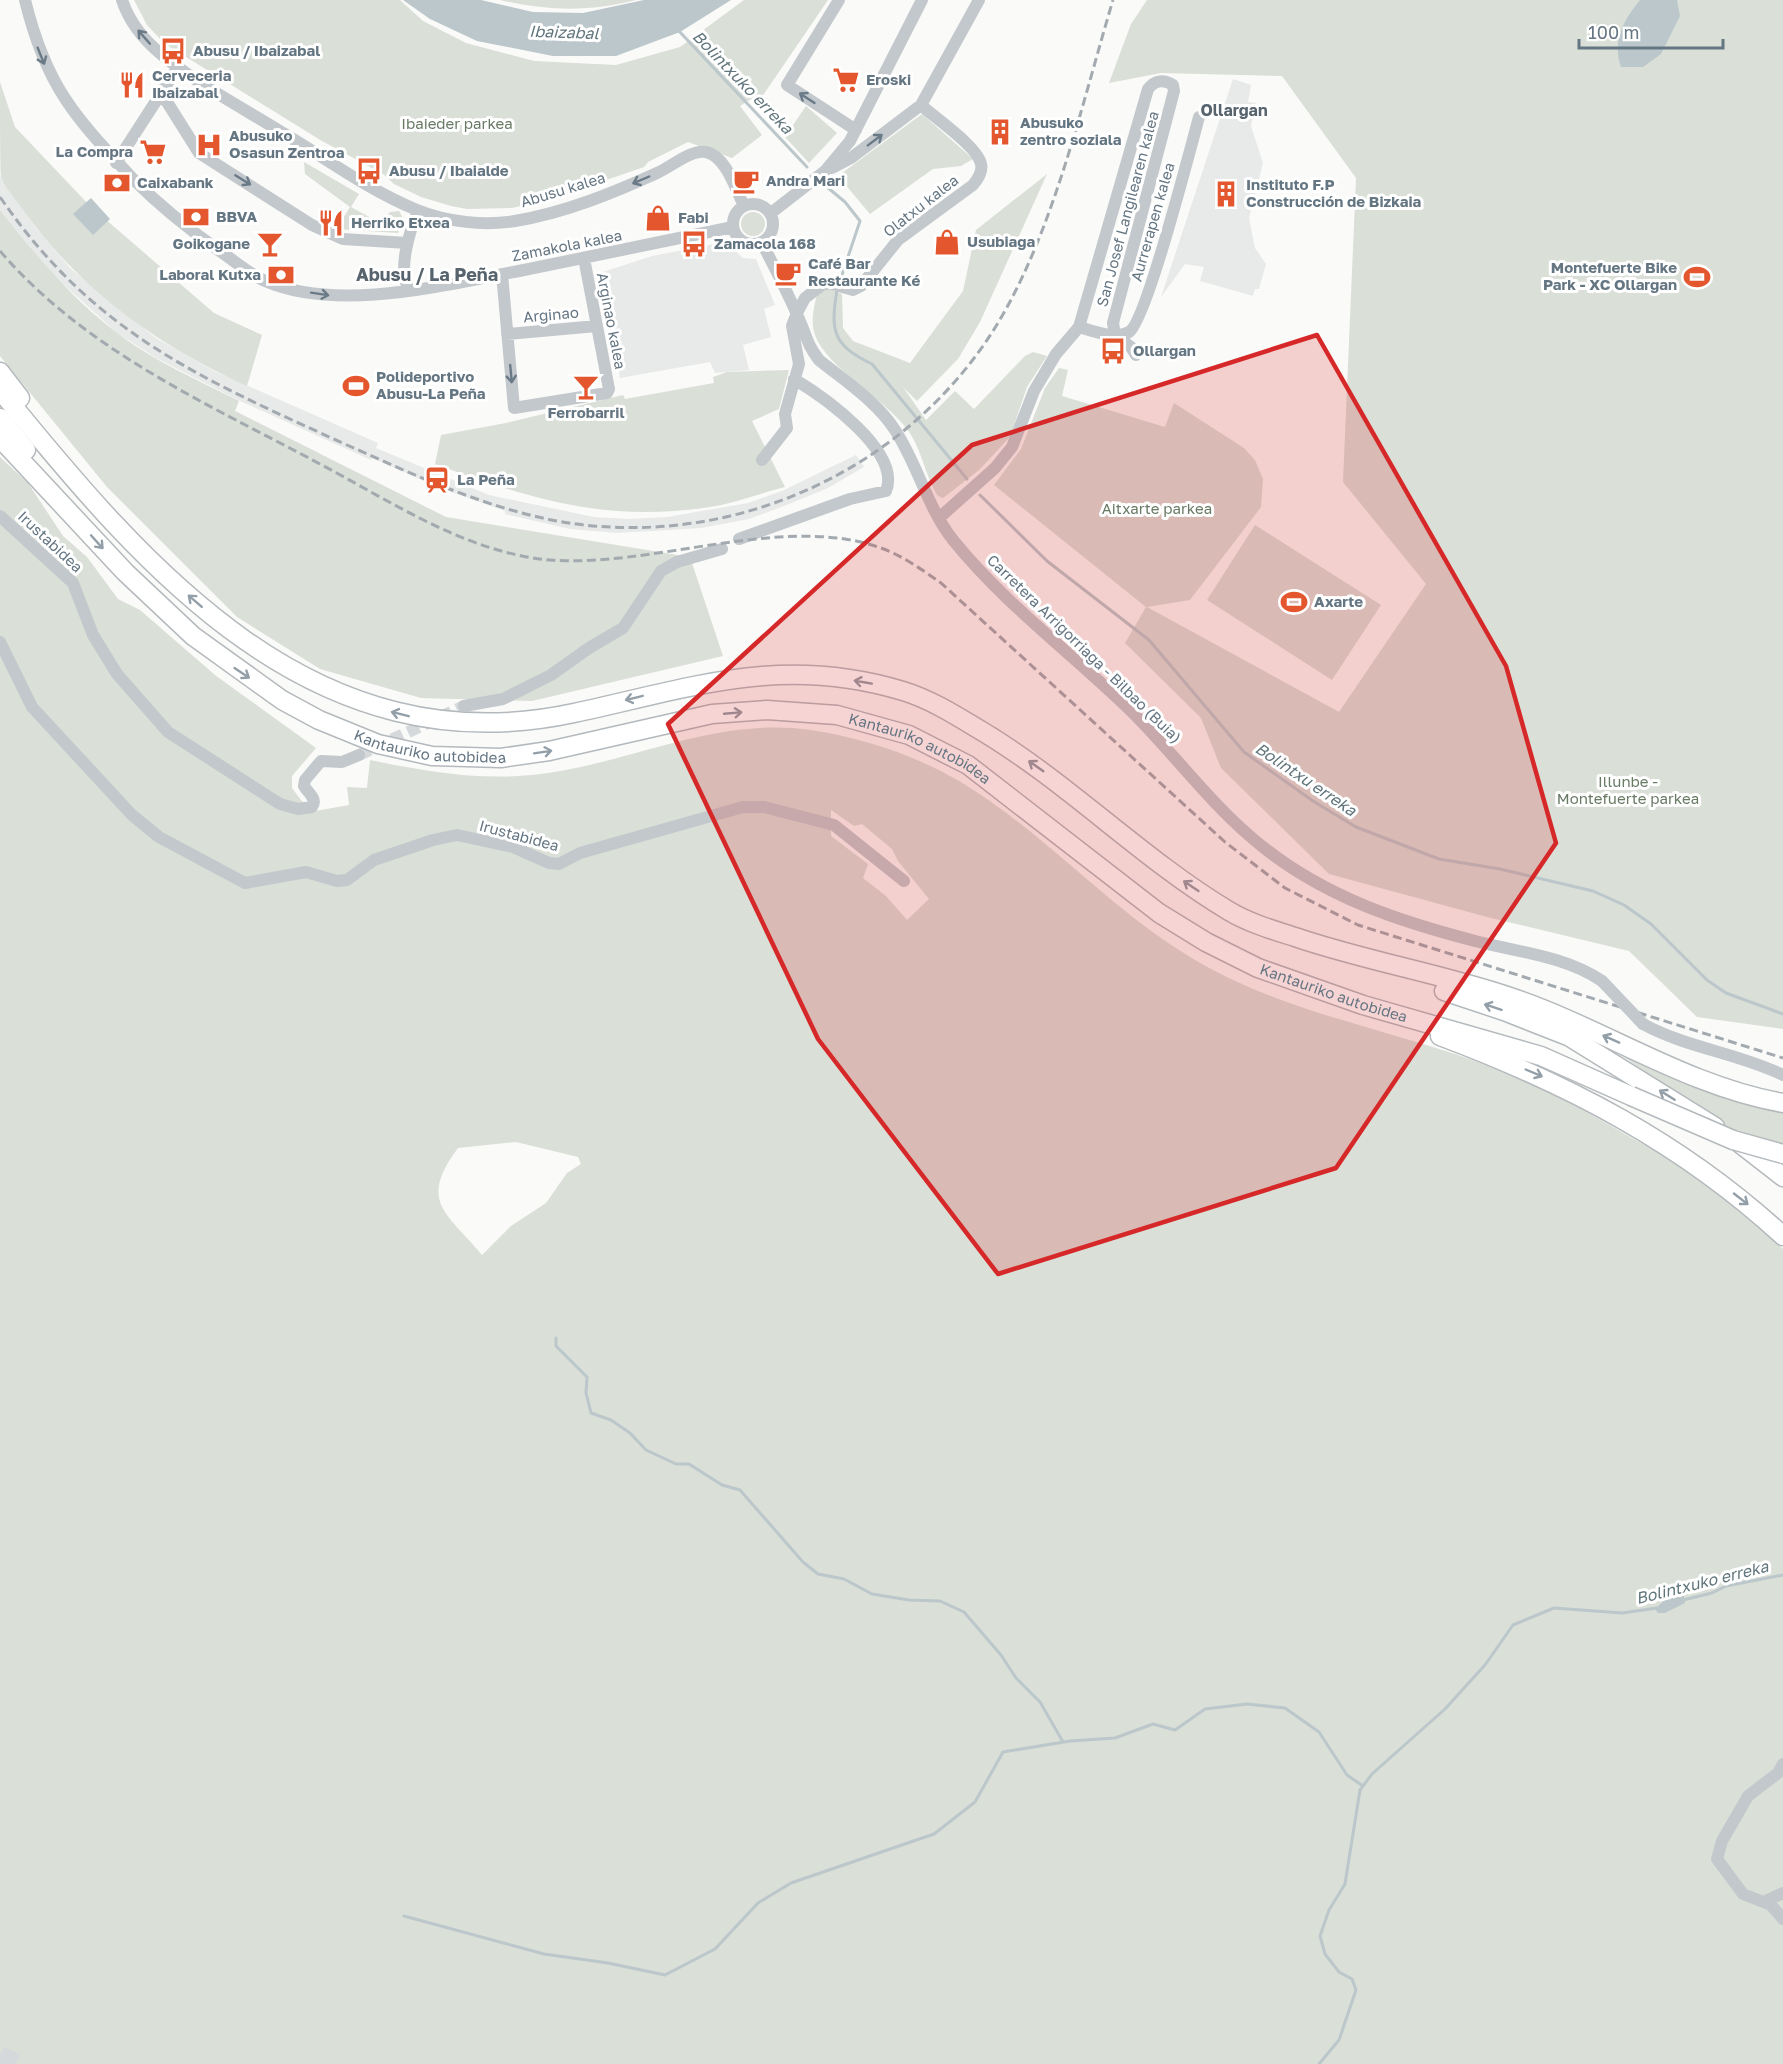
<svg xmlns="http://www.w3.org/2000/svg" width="1783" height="2064" font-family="'Golos Text',sans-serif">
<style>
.built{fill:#e8e9e9}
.green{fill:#dadfd7;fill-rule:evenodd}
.water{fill:#bbc7cb}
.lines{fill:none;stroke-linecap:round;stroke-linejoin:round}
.stream{stroke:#bbc7cb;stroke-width:3}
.minor-tunnel{stroke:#d5d9db;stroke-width:12;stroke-dasharray:12 6;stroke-linecap:butt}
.highway-tunnel{stroke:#d5d9db;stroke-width:18;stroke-dasharray:18 9;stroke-linecap:butt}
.highway-casing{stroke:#b4b9bd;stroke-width:21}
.minor{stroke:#c3c8cc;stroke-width:12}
.highway{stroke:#fff;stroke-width:18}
.rail{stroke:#a2aab0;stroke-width:3;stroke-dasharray:9 4.5;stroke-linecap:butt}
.highway-bridge-casing{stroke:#b4b9bd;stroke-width:21;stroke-linecap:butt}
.minor-bridge{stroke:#c3c8cc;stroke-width:12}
.highway-bridge{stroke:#fff;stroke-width:18}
.oneway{stroke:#6a7a87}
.oneway2{stroke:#939fa8}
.marked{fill:#d62828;fill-opacity:0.2;stroke:#d62828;stroke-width:4.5;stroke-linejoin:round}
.labels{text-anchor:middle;stroke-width:6;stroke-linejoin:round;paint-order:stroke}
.poi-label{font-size:15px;font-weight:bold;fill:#657683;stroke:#fff;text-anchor:start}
.park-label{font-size:15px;fill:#687a64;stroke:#fff}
.street-label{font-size:15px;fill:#657683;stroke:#fff}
.water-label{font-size:16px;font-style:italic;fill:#60757c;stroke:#fff}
.neighbourhood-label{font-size:16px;font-weight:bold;fill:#57646e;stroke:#fff}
.quarter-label{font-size:18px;font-weight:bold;fill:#57646e;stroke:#fff}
</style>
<rect width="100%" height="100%" fill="#fafaf8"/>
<path class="built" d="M1233 79 1251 85 1248 102 1256 103 1251 126 1263 163 1249 218 1255 248 1266 264 1259 289H1255L1253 296 1200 281 1204 267 1185 264 1161 297Z
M0 176 36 228 71 269 156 338 214 371 378 443 376 448 489 495 594 517 629 519 667 517 748 503 782 491 856 455 864 467 828 488 789 504 749 519 701 528 617 533 570 529 505 514V511L438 487 372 458 371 460 240 401 158 359 117 333 51 273 0 210Z
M725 242 743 258 756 259 775 305 764 309 771 337 743 345 749 370 715 373 710 362 620 378 600 273 652 256Z"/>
<path class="green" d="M134 0H400L423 21 466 43 534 61 616 65 680 47 744 0H828L757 104 751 99 740 106 762 135 732 158 688 142 648 162 644 167 551 199 512 208 467 209 451 206 421 197 394 184 383 174 322 141 165 44 147 25Z
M500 0H636C590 12 547 11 500 0Z
M1147 0H1783V1029L1697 1017 1629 951 1487 917 1329 874 1221 768 1201 718 1125 643 1146 607 994 485 1021 449 1045 388 1059 368 1068 370 1062 396 1165 427 1174 403 1244 448 1255 460 1263 479 1261 507 1190 600 1147 607 1339 712 1426 584 1343 482 1356 178 1282 76 1161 73 1109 83 1131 24Z
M0 82 15 127 90 206 214 313 262 335 247 386C160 347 80 290 24 211 17 201 6 189 1 177 0 166 0 99 0 82Z
M806 106 837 133 809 163 785 137Z
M922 114 973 159 961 166 933 169 870 214 838 176Z
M304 162 359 194 351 207 382 224 390 212 399 211 403 218 398 233 336 229 350 207 305 174Z
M1047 174 980 322 958 359 917 401 903 387 926 420 955 391 974 409 1025 356 1033 352 1047 356 1027 387 1010 437 979 470 943 498 938 496C925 476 922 449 907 429 884 398 827 368 815 335 810 321 814 308 817 294L829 288 842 294 843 328 853 341 910 363 963 291 976 230Z
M0 210C35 254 71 298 116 332 153 361 198 380 239 401L235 411 446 517 690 557 723 656 532 701 421 698 320 669 237 617 107 487 0 356Z
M741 224a12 12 0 1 1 24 0a12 12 0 1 1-24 0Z
M789 370 779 409 752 421 785 487C761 493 735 503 710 507 606 523 531 499 435 464L441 435 506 423 623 395 625 399 714 383 713 377 727 372Z
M0 457 28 483 63 536 87 557 118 599 140 610 215 675 316 748 292 776V788L310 812 349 805 347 787 367 788 370 760C419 770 468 779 518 776 617 771 708 715 811 730 862 738 915 755 959 781 1043 831 1107 907 1190 957 1270 1006 1367 1025 1455 1054 1515 1074 1571 1102 1625 1134 1643 1145 1663 1153 1680 1164 1717 1189 1751 1218 1783 1249V2064H0ZM831 810 854 826 862 824 892 849 898 861 929 899 907 920 886 896 863 878 868 864 831 836ZM516 1142 578 1157 581 1164 567 1173 546 1203 511 1226 482 1255C446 1212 418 1202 458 1148Z
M1255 525 1381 605 1332 680 1207 600Z
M1599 1040 1783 1110V1146L1732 1131Z"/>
<path class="water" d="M403 0H481L533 12 583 13 644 0H731L680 32 616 56H553L477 41 430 19Z
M1640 0H1677L1680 16 1661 54 1643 67H1621C1612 41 1623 21 1640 0Z
M91 198 110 219 93 235 73 214Z
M1670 1595 1684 1596 1685 1603 1665 1613H1658L1655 1609Z"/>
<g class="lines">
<path class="stream" d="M678 30 807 167
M827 187 845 202 860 221 842 275
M837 290C830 332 833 345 872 364L967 479
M980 495 1047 561 1149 640 1244 752 1313 801 1356 827 1439 859 1500 869 1593 891 1624 905 1651 924 1707 980 1726 993 1783 1014
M556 1338V1346L587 1377 586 1393 591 1413 611 1420 630 1433 646 1450 676 1464H689L722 1485 740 1490 803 1562 818 1574 844 1579 872 1594 909 1600 940 1601 964 1612 1001 1655 1016 1678 1040 1702 1063 1742
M1683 1600 1712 1593 1726 1586 1783 1575
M404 1916 544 1954 608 1963 665 1975 715 1949 758 1903 791 1883 934 1834 975 1802 1003 1752 1070 1741 1115 1738 1153 1724 1175 1730 1205 1709 1247 1704 1285 1708 1319 1732 1347 1775 1363 1786
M1319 2064 1339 2040 1356 1990 1352 1979 1339 1972 1325 1954 1320 1936 1329 1910 1345 1884 1360 1790 1372 1774 1445 1709 1485 1665 1513 1625 1554 1608 1622 1613 1657 1608"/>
<path class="minor-tunnel" d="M359 755 464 706"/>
<path class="highway-tunnel" d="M0 2055 20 2064"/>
<g class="highway-casing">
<g id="highway">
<path d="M0 372 20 398"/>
<path d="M0 390C146 570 315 769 574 713 691 688 781 654 903 691 929 699 952 713 975 727 1066 780 1139 857 1229 911 1249 923 1273 930 1295 937 1365 961 1439 973 1510 997 1603 1028 1686 1086 1783 1103"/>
<path d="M0 418 26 450"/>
<path id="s1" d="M0 438 125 572 193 636 282 700 319 720 378 744 432 756 501 758 549 751 712 714 767 710 837 715 909 735 968 765 1159 913 1206 942 1258 968 1363 1005 1541 1056 1631 1096"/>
<path d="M1444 991 1504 1011 1570 1037 1715 1127"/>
<path d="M1440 1036C1568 1084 1682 1143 1783 1236"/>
<path d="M1738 1142 1783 1177"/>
</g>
</g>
<path class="minor" d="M25 0C46 86 74 116 133 179 161 207 191 231 224 254 237 263 250 274 265 281 339 313 448 284 524 270 594 256 663 241 733 227
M122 0C129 21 144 40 161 54 198 85 243 108 283 133 327 159 370 191 417 210 447 222 484 226 515 221 564 213 613 193 657 173 671 167 691 149 706 152 726 156 736 190 744 206
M839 0 787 85 856 130
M159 96 167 102 199 153 312 225 343 239 407 243
M116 163 178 67
M832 168 851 158 921 105 979 0
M733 224a20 20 0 1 1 40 0a20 20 0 1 1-40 0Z
M771 213 825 171 850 141 922 0
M762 243C775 268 788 293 799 319 807 336 806 343 819 360 845 381 877 402 895 430 918 465 927 507 953 540 1004 603 1071 653 1129 709 1175 754 1212 807 1263 847 1327 898 1401 922 1479 942 1520 952 1567 957 1602 981
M502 274 514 408 607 393 609 389 584 258
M409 289C397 270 410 230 418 211
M1079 327C1093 331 1115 340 1129 332 1146 322 1191 146 1199 117
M507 334 597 326
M1115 335 1131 347 1136 355
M762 460 787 428 785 414 799 364 792 326 797 313 805 298 822 285 829 283 853 290 861 286 898 240 973 185C978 179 983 172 981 164 978 147 935 118 921 105
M0 516 73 583 93 635 117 674 168 732 280 804 298 809 312 807C318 799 308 793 304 786L305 780 321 761 342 762 359 755
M939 518 995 468 1012 447 1034 391 1056 354 1079 327 1148 89C1155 80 1164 79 1173 85L1174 91 1113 323 1115 335
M739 539 850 499 886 491C902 452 824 397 794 379
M0 642 32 707 132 815 159 837 245 883 306 872 337 881 347 880 374 860 433 840 457 835 513 847 549 863 559 864 580 853 743 807H764L834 825 904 881
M464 706 503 699 551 675 589 648 623 628 661 571 677 562 722 549
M1643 1024C1687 1048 1738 1053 1783 1075
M1783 1764 1778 1773 1748 1796 1722 1841 1717 1859 1743 1894 1771 1905 1783 1919
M1764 1902 1783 1893"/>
<use href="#highway" class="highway"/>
<path class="rail" d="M0 197C94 334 202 379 347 445 419 477 492 511 569 523 743 549 921 463 1006 309 1057 217 1083 100 1113 0
M0 251C86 351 206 403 320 464 392 502 467 553 550 560 652 568 782 514 878 547 900 554 921 569 941 583L1225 842 1285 888 1358 925 1783 1058"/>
<g class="highway-bridge-casing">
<path id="highway-bridge" d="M1631 1096 1733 1140 1783 1154"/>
</g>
<path class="minor-bridge" d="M1602 981 1643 1024"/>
<use href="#highway-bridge" class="highway-bridge"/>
</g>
<defs><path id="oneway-shaft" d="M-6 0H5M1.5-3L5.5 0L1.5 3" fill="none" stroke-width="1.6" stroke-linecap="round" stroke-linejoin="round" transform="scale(1.5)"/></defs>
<g class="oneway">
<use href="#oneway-shaft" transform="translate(144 37) rotate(-131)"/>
<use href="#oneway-shaft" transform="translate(41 56) rotate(68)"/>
<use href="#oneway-shaft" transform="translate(807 98) rotate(-147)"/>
<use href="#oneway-shaft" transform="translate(875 140) rotate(-37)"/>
<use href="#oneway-shaft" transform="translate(243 180) rotate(32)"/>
<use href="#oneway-shaft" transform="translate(641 180) rotate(157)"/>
<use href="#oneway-shaft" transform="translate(320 294) rotate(9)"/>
<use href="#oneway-shaft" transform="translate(511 374) rotate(85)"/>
</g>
<g class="oneway2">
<use href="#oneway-shaft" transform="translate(97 542) rotate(48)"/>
<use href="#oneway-shaft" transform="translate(195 601) rotate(-139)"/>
<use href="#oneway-shaft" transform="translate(242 673) rotate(34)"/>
<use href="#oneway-shaft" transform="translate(863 682) rotate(-170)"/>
<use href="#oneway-shaft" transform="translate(634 698) rotate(166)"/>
<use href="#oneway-shaft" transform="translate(733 713) rotate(-5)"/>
<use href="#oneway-shaft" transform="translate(400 714) rotate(-166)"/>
<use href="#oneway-shaft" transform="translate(543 752) rotate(-9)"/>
<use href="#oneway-shaft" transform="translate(1036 766) rotate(-145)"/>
<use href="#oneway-shaft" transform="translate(1191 886) rotate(-146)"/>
<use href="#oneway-shaft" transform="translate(1493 1007) rotate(-162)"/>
<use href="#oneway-shaft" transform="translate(1611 1039) rotate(-156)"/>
<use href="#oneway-shaft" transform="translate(1534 1073) rotate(23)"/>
<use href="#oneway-shaft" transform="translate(1667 1095) rotate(-148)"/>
<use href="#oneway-shaft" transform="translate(1741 1199) rotate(38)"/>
</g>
<path class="marked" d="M1317 335 1506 666 1556 843 1336 1168 998 1274 818 1039 668 724 972 445Z"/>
<defs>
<g id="bus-bare" transform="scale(2.07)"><path d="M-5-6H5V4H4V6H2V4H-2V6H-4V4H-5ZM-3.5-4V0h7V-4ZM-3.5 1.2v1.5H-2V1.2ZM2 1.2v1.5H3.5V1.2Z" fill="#e4572e" stroke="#fff" stroke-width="2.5" paint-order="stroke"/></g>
<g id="supermarket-bare" transform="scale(2.07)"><path d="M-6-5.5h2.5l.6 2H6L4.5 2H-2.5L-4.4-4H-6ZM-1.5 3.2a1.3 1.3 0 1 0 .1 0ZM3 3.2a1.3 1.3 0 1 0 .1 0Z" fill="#e4572e" stroke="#fff" stroke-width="2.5" paint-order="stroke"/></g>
<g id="restaurant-bare" transform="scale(2.07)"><path d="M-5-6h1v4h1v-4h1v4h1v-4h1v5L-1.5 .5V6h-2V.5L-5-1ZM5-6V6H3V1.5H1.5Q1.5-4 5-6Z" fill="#e4572e" stroke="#fff" stroke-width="2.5" paint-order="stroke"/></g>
<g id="building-bare" transform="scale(2.07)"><path d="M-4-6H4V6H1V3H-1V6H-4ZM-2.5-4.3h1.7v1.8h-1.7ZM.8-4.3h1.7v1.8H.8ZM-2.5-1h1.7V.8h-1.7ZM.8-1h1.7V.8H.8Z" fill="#e4572e" stroke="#fff" stroke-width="2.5" paint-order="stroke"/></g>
<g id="hospital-bare" transform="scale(2.07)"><path d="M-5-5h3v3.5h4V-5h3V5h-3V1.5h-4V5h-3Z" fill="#e4572e" stroke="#fff" stroke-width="2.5" paint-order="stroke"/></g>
<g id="cafe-bare" transform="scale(2.07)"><path d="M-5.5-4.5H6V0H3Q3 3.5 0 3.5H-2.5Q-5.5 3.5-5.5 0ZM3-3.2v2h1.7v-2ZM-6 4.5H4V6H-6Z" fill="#e4572e" stroke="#fff" stroke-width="2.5" paint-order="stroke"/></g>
<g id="bank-bare" transform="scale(2.07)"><path d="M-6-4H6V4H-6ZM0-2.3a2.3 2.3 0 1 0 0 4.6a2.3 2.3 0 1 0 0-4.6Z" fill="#e4572e" stroke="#fff" stroke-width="2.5" paint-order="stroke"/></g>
<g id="shop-bare" transform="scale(2.07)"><path d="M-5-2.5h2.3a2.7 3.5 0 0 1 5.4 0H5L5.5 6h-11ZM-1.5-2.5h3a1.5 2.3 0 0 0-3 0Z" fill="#e4572e" stroke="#fff" stroke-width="2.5" paint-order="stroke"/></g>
<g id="bar-bare" transform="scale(2.07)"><path d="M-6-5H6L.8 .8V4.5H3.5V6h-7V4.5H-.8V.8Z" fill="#e4572e" stroke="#fff" stroke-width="2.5" paint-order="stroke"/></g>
<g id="stadium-bare" transform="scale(2.07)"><path d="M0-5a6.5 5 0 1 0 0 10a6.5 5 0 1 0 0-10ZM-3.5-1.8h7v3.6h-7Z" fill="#e4572e" stroke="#fff" stroke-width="2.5" paint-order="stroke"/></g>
<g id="station-bare" transform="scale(2.07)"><path d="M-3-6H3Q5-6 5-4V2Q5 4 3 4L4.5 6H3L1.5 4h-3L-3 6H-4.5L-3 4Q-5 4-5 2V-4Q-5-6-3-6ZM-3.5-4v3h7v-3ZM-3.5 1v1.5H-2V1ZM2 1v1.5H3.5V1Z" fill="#e4572e" stroke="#fff" stroke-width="2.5" paint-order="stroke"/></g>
</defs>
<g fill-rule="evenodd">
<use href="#bus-bare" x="173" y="51"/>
<use href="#supermarket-bare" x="846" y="80"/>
<use href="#restaurant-bare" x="132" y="85"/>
<use href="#building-bare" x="1000" y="132"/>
<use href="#hospital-bare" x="209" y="145"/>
<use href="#supermarket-bare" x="153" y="152"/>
<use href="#bus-bare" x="369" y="171"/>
<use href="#cafe-bare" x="746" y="181"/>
<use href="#bank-bare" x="117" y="183"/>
<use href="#building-bare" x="1226" y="194"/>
<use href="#bank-bare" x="196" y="217"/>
<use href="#shop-bare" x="658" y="218"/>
<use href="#restaurant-bare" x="331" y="223"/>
<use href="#shop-bare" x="947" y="242"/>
<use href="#bar-bare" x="270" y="244"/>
<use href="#bus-bare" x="694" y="244"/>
<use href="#cafe-bare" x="788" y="273"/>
<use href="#bank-bare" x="281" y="275"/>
<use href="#stadium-bare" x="1697" y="277"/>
<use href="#bus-bare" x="1113" y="351"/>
<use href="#stadium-bare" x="356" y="386"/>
<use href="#bar-bare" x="586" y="387"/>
<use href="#station-bare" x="437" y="480"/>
<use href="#stadium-bare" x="1294" y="602"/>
</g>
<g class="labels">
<g class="poi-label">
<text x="193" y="56">Abusu / Ibaizabal</text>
<text x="152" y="81">Cerveceria<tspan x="152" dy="17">Ibaizabal</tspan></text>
<text x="866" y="85">Eroski</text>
<text x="1020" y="128">Abusuko<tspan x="1020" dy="17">zentro soziala</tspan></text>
<text x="229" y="141">Abusuko<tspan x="229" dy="17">Osasun Zentroa</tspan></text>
<text x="133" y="157" text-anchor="end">La Compra</text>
<text x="389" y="176">Abusu / Ibaialde</text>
<text x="766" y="186">Andra Mari</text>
<text x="137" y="188">Caixabank</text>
<text x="1246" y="190">Instituto F.P<tspan x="1246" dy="17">Construcción de Bizkaia</tspan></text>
<text x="216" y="222">BBVA</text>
<text x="678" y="223">Fabi</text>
<text x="351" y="228">Herriko Etxea</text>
<text x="967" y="247">Usubiaga</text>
<text x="250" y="249" text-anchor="end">Goikogane</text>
<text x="714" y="249">Zamacola 168</text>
<text x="808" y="269">Café Bar<tspan x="808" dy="17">Restaurante Ké</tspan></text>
<text x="1677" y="273" text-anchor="end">Montefuerte Bike<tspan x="1677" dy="17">Park - XC Ollargan</tspan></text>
<text x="261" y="280" text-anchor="end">Laboral Kutxa</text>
<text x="1133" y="356">Ollargan</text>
<text x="376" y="382">Polideportivo<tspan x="376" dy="17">Abusu-La Peña</tspan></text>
<text x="586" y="418" text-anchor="middle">Ferrobarril</text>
<text x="457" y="485">La Peña</text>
<text x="1314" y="607">Axarte</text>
</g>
<g class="park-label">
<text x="457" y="129">Ibaieder parkea</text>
<text x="1157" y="514">Aitxarte parkea</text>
<text x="1628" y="787">Illunbe -<tspan x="1628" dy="17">Montefuerte parkea</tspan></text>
</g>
<g class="street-label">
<text transform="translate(563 190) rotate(-17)" y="5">Abusu kalea</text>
<text transform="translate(921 206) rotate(-38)" y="5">Olatxu kalea</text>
<text transform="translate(1128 209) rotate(-75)" y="5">San Josef Langilearen kalea</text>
<text transform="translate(1153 222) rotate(-74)" y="5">Aurrerapen kalea</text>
<text transform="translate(567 246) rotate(-11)" y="5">Zamakola kalea</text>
<text transform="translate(551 315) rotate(-5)" y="5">Arginao</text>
<text transform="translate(611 321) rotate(79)" y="5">Arginao kalea</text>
<text transform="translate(50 542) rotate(43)" y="5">Irustabidea</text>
<text transform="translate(1084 649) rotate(44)" y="5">Carretera Arrigorriaga - Bilbao (Buia)</text>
<text dy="5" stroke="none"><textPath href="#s1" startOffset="544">Kantauriko autobidea</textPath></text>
<text dy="5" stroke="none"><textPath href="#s1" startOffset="1047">Kantauriko autobidea</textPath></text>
<text transform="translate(519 836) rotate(15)" y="5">Irustabidea</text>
<text dy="5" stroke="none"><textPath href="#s1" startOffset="1533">Kantauriko autobidea</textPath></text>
</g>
<g class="water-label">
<text transform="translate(564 32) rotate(2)" y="6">Ibaizabal</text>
<text transform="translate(743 82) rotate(46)" y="6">Bolintxuko erreka</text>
<text transform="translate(1306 779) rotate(34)" y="6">Bolintxu erreka</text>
<text transform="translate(1702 1582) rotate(-14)" y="6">Bolintxuko erreka</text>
</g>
<g class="neighbourhood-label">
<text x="1234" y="116">Ollargan</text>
</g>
<g class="quarter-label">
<text x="427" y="281">Abusu / La Peña</text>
</g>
</g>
<path d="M1579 39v9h144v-9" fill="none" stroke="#657683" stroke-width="3"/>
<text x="1588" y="39" font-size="18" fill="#657683" stroke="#ffffff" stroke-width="4.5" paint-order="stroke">100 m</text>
</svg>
